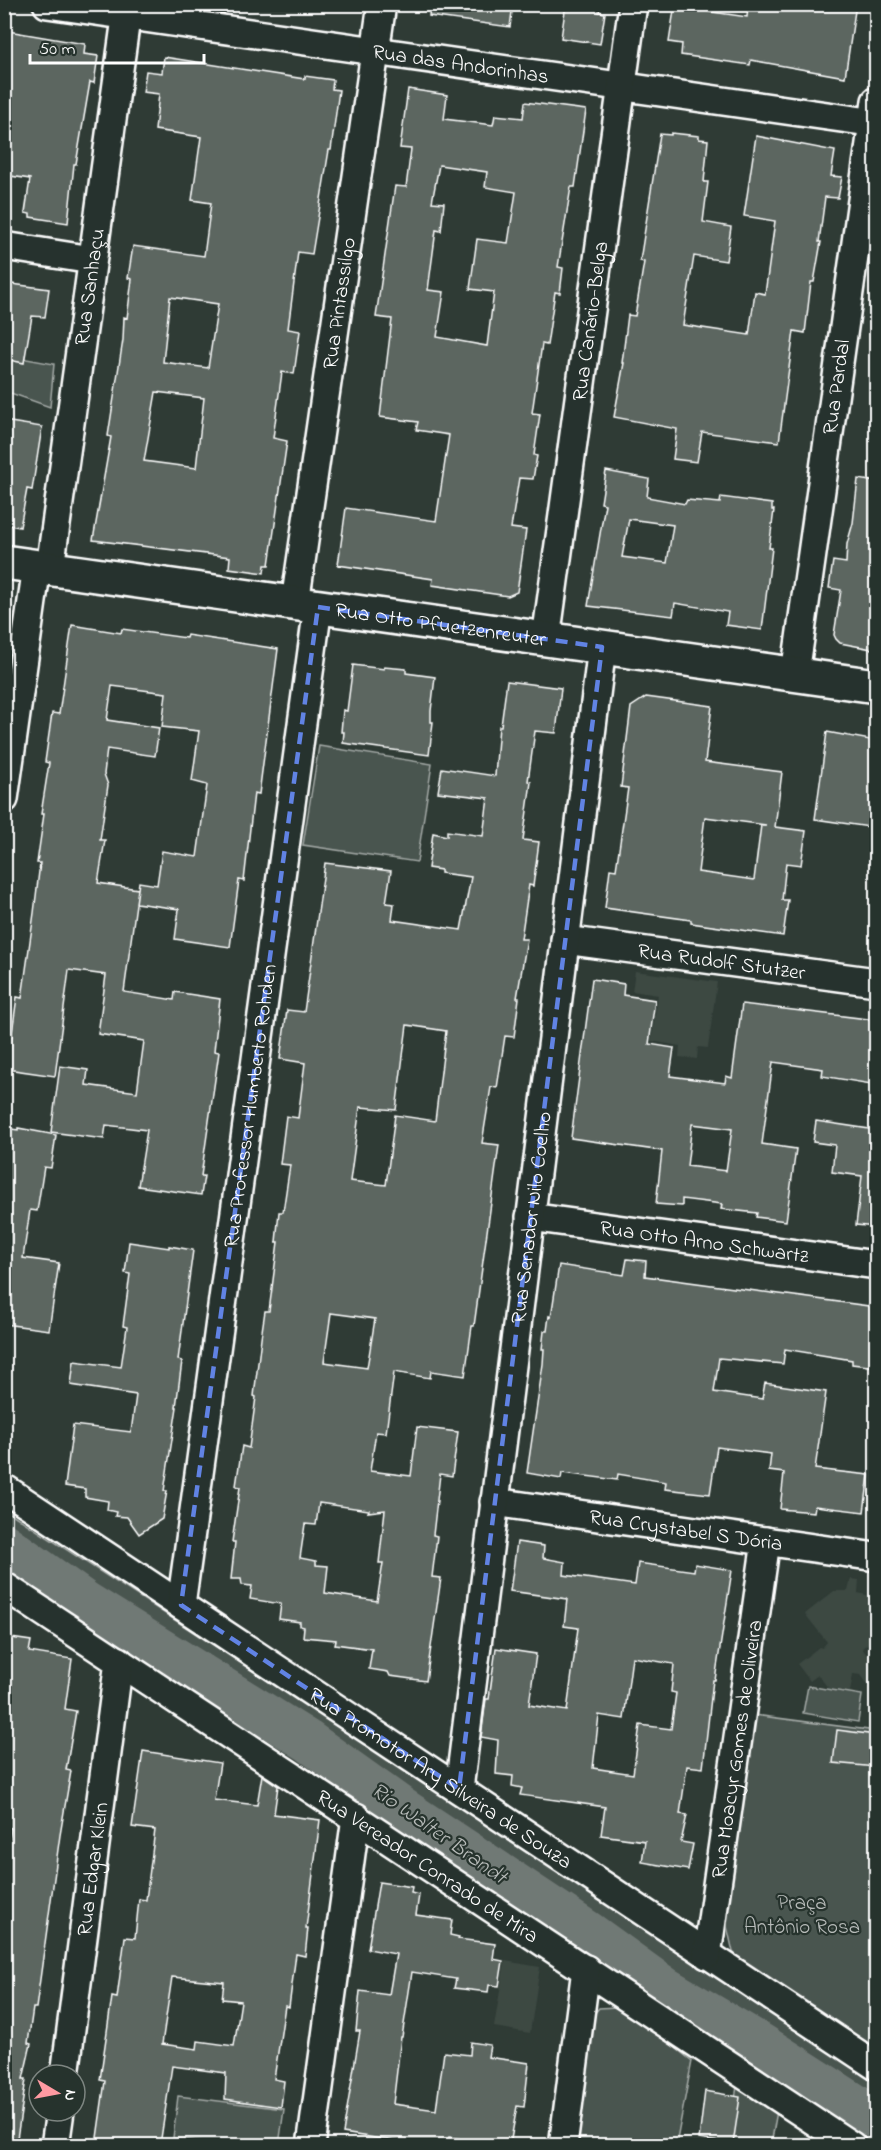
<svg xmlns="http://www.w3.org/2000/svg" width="881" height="2150" font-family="'Indie Flower',sans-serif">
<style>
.built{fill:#3c4842}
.green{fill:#4a544f;stroke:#a4aaa7;stroke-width:1.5}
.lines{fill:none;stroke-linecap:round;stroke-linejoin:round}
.river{stroke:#707975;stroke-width:42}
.building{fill:#5b6661;stroke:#fff;stroke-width:1.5;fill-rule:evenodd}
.minor-casing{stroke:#fff;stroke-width:32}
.secondary-casing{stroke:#fff;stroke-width:38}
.minor{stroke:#26332d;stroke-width:27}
.secondary{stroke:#26332d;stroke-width:33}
.marked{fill:none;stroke:#6183e4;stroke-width:4.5;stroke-dasharray:12 8;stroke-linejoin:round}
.labels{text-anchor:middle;stroke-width:4.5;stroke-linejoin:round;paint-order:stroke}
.street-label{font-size:21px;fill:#fff;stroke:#26332d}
.park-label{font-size:21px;fill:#b7bbb9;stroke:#26332d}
.water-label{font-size:22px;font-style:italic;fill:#b8bcba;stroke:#26332d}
</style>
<rect width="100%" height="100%" fill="#2f3b35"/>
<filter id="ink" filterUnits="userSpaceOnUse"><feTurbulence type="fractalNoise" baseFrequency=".0167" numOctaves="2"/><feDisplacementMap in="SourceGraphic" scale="12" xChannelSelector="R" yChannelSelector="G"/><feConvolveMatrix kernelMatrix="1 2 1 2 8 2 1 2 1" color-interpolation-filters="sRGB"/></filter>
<g filter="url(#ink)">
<path class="built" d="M635 971 717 982 708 1048 698 1047 697 1059 679 1057 680 1046 651 1041 658 995 632 991Z
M851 1579 859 1580 858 1593 870 1596 876 1604V1638L862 1648 867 1655 870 1653 876 1662V1684L871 1689 861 1675 853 1674 850 1692 829 1689 818 1675 810 1681 797 1664 819 1647 822 1648 827 1642 805 1614 834 1591H848Z
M505 1961 540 1967 530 2033 494 2027Z"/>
<path class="green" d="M5 355 54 364 50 407 5 391Z
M319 746 432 764 417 862 303 845Z
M4 1509 876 2076V2141L5 1555Z
M808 1686 862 1695 858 1722 803 1713Z
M754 1715 876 1731V2053L741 1962 733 1952 726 1922Z
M617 2007 634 2015 692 2061 676 2145 573 2146 590 2019 599 2008Z
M737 2086 777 2111 771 2145 728 2146Z
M178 2096 284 2109 279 2145H230L173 2138Z"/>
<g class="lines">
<path class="river" d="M4 1544 85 1602 308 1741 403 1809 588 1932 664 1987 759 2043 876 2118"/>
</g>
<path class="building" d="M430 4H513L510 27 429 16Z
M566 4H601L599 12 605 13 600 44 561 38Z
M675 4H707L706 11 747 17 748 4H856L845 77 751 60 750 65 681 55 682 44 669 42Z
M8 31 85 44 84 54 98 56 94 83 90 82 76 164H74L68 223 30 217V214L25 213 30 179 4 175V32L8 33Z
M164 57 305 79V76L333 80 332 89 339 90 331 150H329L312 254 298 252 288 329 300 331 294 374 282 372 273 438 287 441 269 565H265L264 573 229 568 230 557 93 540 111 437 108 436 123 340 124 317 127 318 132 279 128 278 133 246 204 256 211 203 192 200 201 137 155 130 159 94 143 92 146 71 162 73ZM170 297 218 304 208 368 163 362ZM156 392 204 398 196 468 144 461Z
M408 89 447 95 444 119 493 125 495 115 523 118 525 102 586 110 575 187H571L558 267 563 268 560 293 555 292 547 345 542 344 532 413 540 414 534 455 537 456 533 479 519 478 511 528 526 530 517 592 508 596 432 585 433 579 338 565 346 508 436 521 449 435 416 430 418 422 380 417 392 319 376 317 395 186 406 187 411 149 400 148ZM439 165 487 172 485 187 516 192 508 243 477 239 470 289 494 292 487 346 437 337 444 292 428 290 436 230 441 231 444 203 432 202Z
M671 133 699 136V139L708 140 704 182H708L703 222 731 227 726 261 694 256 683 325 749 335 755 292 765 294 775 221 744 216 756 136 835 151 831 176 842 177 838 198 825 197 819 242H821L814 282H811L805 333 794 331 779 442 702 432 697 462 673 459 677 429 614 417 624 363H622L628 315 635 316 644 262 640 261 660 134 671 135Z
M4 283 49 289 45 317 32 316 24 363 4 359V332L8 317 4 316Z
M4 421 42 427 32 490 27 489 20 527 4 524Z
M606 471 649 479 647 497 685 504 687 500 720 503 721 497 772 504V510H774L769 548H772L762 630 726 625 728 612 675 603 673 616 588 606 605 504 601 503ZM629 519 673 525 667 563 622 557Z
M858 479 876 482V647L872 646V649L840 643 836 639 834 635 841 590 829 588 833 561 846 563 847 544 853 523Z
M72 625 121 633 122 629 186 638 187 635 278 649 259 794 254 793 244 881 239 880 230 947 175 939 179 909 136 903 139 882 157 885 162 851 197 857 207 785 192 781 199 731 162 727 166 693 112 686 107 720 159 728 155 756 107 749 104 774 108 785 100 840H105L98 883 138 889 124 992 174 1000 175 992 220 999 214 1051 219 1052 201 1176H204L201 1195 138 1186 147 1130 106 1125 104 1139 51 1132 60 1066 88 1070 86 1085 137 1092 144 1041 98 1034 106 975 69 970 55 1076 7 1069 17 997 22 998 34 913 40 863H37L44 814H41L49 763 45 762 52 713 59 714Z
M353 665 384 669V667L406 669V673L435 677 431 711V722H433L429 755 343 743 344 732H341L343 710 347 711Z
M507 681 561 688 556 733 535 731 528 781 531 782 523 840 539 842 533 886 529 885 521 939H527L517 998H519L514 1037 505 1036 497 1088 491 1087 482 1143 499 1145 474 1326H472L465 1376 431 1371 430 1378 394 1372 386 1433 376 1432 370 1471 411 1476 417 1427 458 1432 452 1476 440 1474 433 1535 437 1536 432 1577 441 1578 426 1681 390 1676 388 1672 369 1669 372 1649 335 1644 336 1640 303 1637 304 1627 300 1626V1622L279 1619 281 1604 250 1599 252 1586 242 1585 241 1579H231L235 1542H232L240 1487 236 1486 242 1446 249 1448 256 1397 254 1396 261 1338 265 1311H269L278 1242H276L279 1212H283L290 1165 280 1164 286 1116 298 1118 305 1063 280 1059 287 1010 304 1012 325 863 391 871 386 903 394 904 392 920 461 930 471 877 441 873V870L428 868 433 833 447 836V831L483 836 488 798 438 792 442 768 495 776 499 726H501ZM407 1025 446 1031 435 1121 395 1115 386 1185 350 1181 360 1107 396 1110ZM331 1313 375 1319 367 1368 324 1362ZM319 1503 369 1510 368 1512 385 1510 379 1563H383L377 1601 325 1593 328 1566 316 1565V1561L300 1558 305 1524 316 1525Z
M646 697 712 706 705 762 782 772 775 827 806 831 801 865 786 863 782 900H788L783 936 691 923V920L605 908 610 869 616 870 628 788 621 787 631 707ZM705 817 766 825H761L754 880 698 872Z
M827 732 876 741V828L815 819Z
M592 979 624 984 623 995 655 1000 649 1044 674 1048 670 1076 725 1083 726 1076 732 1078 742 1004 876 1020V1041L871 1084 822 1076 823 1069 773 1062 762 1144 796 1149 786 1221 756 1217 757 1213 721 1209 722 1204 682 1199V1206L656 1204 662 1151 571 1138ZM692 1124 732 1129 726 1171 687 1166Z
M816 1121 876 1130V1227L856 1225 862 1176 832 1172 835 1145 813 1142Z
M4 1128 18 1130V1128L56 1135 51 1168 44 1167 37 1211 30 1210 23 1258 59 1263 49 1330 4 1324Z
M129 1242 169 1248V1246L193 1250 178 1360 182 1361 176 1407H177L164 1491H167L162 1519 139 1534 127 1517 115 1516 116 1512 107 1510 108 1501 85 1497V1489L65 1486 73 1425 131 1432 136 1395 71 1385 74 1361 121 1367 127 1327 123 1326 130 1274 125 1273Z
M627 1259 646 1261 645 1276 876 1307V1367L852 1364V1360L785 1349 783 1364 719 1358 714 1392 762 1399 765 1383 826 1392 815 1469 869 1475 864 1512 815 1506 814 1512 780 1509 784 1473 769 1471 771 1454 717 1447 710 1494 665 1489 666 1482 618 1474 617 1480 562 1473 561 1479 527 1473 543 1364 544 1349H542L544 1331H547L549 1316 551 1317 559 1265 624 1275Z
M517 1542 544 1546 543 1558 565 1562 564 1575 635 1585 638 1563 694 1571 695 1564 732 1570 715 1680H713L703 1768 687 1766 680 1814 687 1815 681 1842 693 1844 688 1870 642 1862 645 1841 601 1835 605 1807 520 1795 522 1788 512 1786 513 1776 496 1774 498 1740 481 1737 486 1699H489L496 1648 536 1654 529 1705 567 1711 578 1628 564 1626 567 1599 510 1591ZM632 1657 674 1664 671 1692 676 1693 671 1729 640 1725 633 1774 593 1768 599 1715 624 1719Z
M4 1637 31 1641 29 1652 72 1659 65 1709 76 1711 66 1770 71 1771 60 1835 36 2008H33L28 2043 31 2044 23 2079H26L16 2145H4V1868L11 1828 4 1827Z
M837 1730 876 1735V1767L833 1763Z
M143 1751 220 1763 214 1800 257 1805 262 1775 278 1786 274 1814 320 1820 306 1928H308L305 1956 296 1954 289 2007 285 2006 274 2079 284 2081 281 2107 225 2099 226 2073 172 2066 160 2145H96L105 2081 100 2080 112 1997 117 1998 125 1937 135 1938 139 1899 146 1900 155 1830 132 1827ZM172 1977 224 1982 222 1999 241 2001 234 2046 198 2041 197 2049 162 2044Z
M379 1882 412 1887 411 1893 419 1895 416 1915 452 1920 450 1935 459 1937 458 1939 495 1944 493 1959 503 1961 499 1986 489 1985 488 1992 454 1988 456 1979 412 1972 402 2037H401L393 2104 436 2110 444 2052 470 2055 471 2042 490 2045 488 2057 529 2063 524 2107 517 2106 510 2145H483L484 2142 449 2137 448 2145H421L343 2133 360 2031H356L360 1991 389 1995 396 1954 368 1949Z
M705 2091 740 2097 733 2144 699 2139Z"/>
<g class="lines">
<g class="minor-casing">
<g id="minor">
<path id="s1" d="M47 4 876 123"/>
<path d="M4 246 92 260"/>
<path id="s2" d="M50 568 128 4"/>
<path id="s3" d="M295 603 382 4"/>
<path id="s4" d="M546 639 633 4"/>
<path id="s5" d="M795 674 876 101"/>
<path d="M4 799 37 566"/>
<path id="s6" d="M565 940 876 982"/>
<path id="s7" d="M530 1217 876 1265"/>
<path id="s8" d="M4 1488 876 2066"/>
<path id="s9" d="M494 1502 876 1557"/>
<path id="s10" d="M4 1586 852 2146"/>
<path id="s11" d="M181 1605 318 607"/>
<path id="s12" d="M459 1789 602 647"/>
<path id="s13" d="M707 1955 766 1541"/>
<path id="s14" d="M65 2075 119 1661"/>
<path d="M55 2146 60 2111"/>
<path d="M311 2146 356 1817"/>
<path d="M563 2146 586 1969"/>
</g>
</g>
<g class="secondary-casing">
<g id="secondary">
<path id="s15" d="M4 562 876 686"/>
</g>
</g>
<use href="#minor" class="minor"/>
<use href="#secondary" class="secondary"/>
</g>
</g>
<path class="marked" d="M318 607 602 647 459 1789 181 1605Z"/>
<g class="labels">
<g class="street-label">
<text dy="7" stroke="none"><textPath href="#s1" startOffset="418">Rua das Andorinhas</textPath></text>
<text dy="7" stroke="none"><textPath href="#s2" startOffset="284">Rua Sanhaçu</textPath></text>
<text dy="7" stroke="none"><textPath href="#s3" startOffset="303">Rua Pintassilgo</textPath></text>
<text dy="7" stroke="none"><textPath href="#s4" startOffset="321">Rua Canário-Belga</textPath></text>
<text dy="7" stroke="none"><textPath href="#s5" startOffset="290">Rua Pardal</textPath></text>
<text dy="7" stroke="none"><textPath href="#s15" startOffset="441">Rua Otto Pfuetzenreuter</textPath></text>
<text dy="7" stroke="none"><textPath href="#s6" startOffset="158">Rua Rudolf Stutzer</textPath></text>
<text dy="7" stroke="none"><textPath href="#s11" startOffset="504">Rua Professor Humberto Rohden</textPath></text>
<text dy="7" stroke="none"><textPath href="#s12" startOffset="576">Rua Senador Nilo Coelho</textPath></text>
<text dy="7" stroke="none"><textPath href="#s7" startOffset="176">Rua Otto Arno Schwartz</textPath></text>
<text dy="7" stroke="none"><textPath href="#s9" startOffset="194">Rua Crystabel S Dória</textPath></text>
<text dy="7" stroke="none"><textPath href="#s13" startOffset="208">Rua Moacyr Gomes de Oliveira</textPath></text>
<text dy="7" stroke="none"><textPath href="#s8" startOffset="524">Rua Promotor Ary Silveira de Souza</textPath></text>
<text dy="7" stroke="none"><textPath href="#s10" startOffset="508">Rua Vereador Conrado de Mira</textPath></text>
<text dy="7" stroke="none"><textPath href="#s14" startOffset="208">Rua Edgar Klein</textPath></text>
</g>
<g class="park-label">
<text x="802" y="1909">Praça<tspan x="802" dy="24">Antônio Rosa</tspan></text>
</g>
<g class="water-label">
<text transform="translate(440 1832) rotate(35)" y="8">Rio Walter Brandt</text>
</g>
</g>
<rect width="881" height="2150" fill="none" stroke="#26332d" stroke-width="24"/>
<rect x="12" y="12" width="857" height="2126" fill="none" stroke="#fff" stroke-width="2" filter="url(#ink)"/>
<g transform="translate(57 2093) rotate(100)"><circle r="28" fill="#26332d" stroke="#7d8581" stroke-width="1.5"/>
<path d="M0-4.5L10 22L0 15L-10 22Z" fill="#ff9aa2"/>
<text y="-9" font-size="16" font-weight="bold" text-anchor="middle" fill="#ffffff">N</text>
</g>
<path d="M30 54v9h174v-9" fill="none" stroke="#ffffff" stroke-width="3"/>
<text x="39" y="54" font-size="18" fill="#ffffff" stroke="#26332d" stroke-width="4.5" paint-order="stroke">50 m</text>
</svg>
